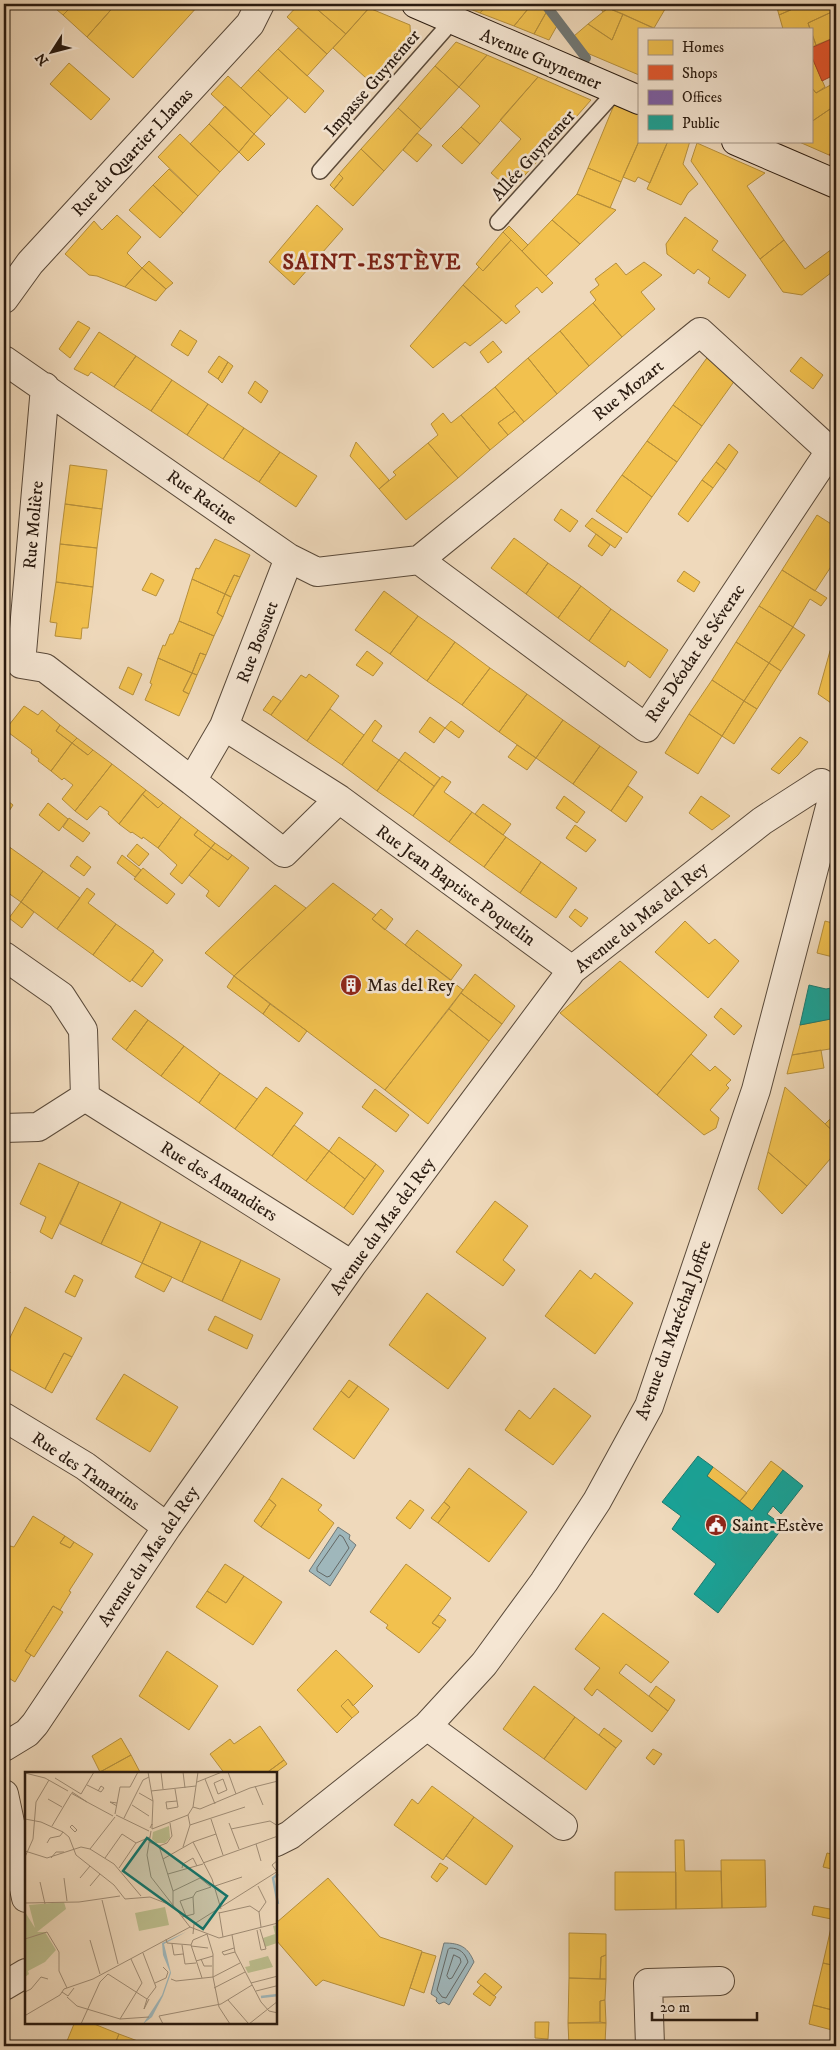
<svg xmlns="http://www.w3.org/2000/svg" width="840" height="2050" font-family="'IM FELL DW Pica',serif">
<style>
.water{fill:#9fb7bb;stroke:#707876}
.homes{fill:#f2c14e;stroke:#b68f3b}
.shops{fill:#e4572e;stroke:#ac4525}
.offices{fill:#7b5ea7;stroke:#624a79}
.public{fill:#17a398;stroke:#1c7a6f}
.lines{fill:none;stroke-linecap:round;stroke-linejoin:round}
.shore{stroke:#646865;stroke-width:1}
.stream{stroke:#707876;stroke-width:10}
.lane-casing{stroke:#5a4a3a;stroke-width:18}
.street-casing{stroke:#5a4a3a;stroke-width:30}
.secondary-casing{stroke:#291a0f;stroke-width:30}
.lane{stroke:#f5e6d3;stroke-width:15}
.street{stroke:#f5e6d3;stroke-width:28}
.secondary{stroke:#f5e6d3;stroke-width:28}
.labels{text-anchor:middle;stroke-width:5;stroke-linejoin:round;paint-order:stroke}
.street-label{font-size:18px;fill:#291a0f;stroke:#f5e6d3}
.poi-label{font-size:18px;fill:#291a0f;stroke:#f5e6d3;text-anchor:start}
.district-label{font-size:22px;font-weight:bold;letter-spacing:1px;fill:#7a1f14;stroke:#f5e6d3}
.inset-river{fill:none;stroke:#9fb7bb;stroke-width:2.5}
.inset-road{fill:none;stroke:#a08d76;stroke-width:1}
.view{fill:#0f766e;fill-opacity:0.15;stroke:#0f766e;stroke-width:2.5}
.inset-edge{fill:none;stroke:#291a0f;stroke-width:2.5}
</style>
<rect width="100%" height="100%" fill="#efd9bb"/>
<filter id="stains"><feTurbulence type="fractalNoise" baseFrequency=".004" numOctaves="4"/><feColorMatrix values="0 0 0 0 .2 0 0 0 0 .09 0 0 0 0 .02 0 0 0 .5 -.17"/></filter>
<radialGradient id="worn" r=".72"><stop offset=".6" stop-color="#630" stop-opacity="0"/><stop offset="1" stop-color="#630" stop-opacity=".3"/></radialGradient>
<path class="water" d="M338 1527 350 1535 349 1539 356 1545 330 1586 309 1571Z
M444 1943C460 1943 468 1947 474 1962L449 2005 444 2002 439 2004 436 2001 437 1998 431 1994Z"/>
<path class="homes" d="M50 4H74L63 15Z
M74 4H116L87 37 63 15Z
M116 4H198V6L133 78 87 37Z
M299 4H311L346 34 327 54 287 17Z
M311 4H358L369 8 346 34Z
M458 4H488L480 13Z
M488 4H532L514 26 480 13Z
M532 4H541L547 11 534 34 514 26Z
M597 4H614L603 12Z
M614 4H668L654 28 608 8Z
M776 4H804L779 15Z
M804 4H836V10L808 23 810 29H783L779 15Z
M369 8 410 25 411 48 376 87 333 48Z
M608 8 623 14 612 40 588 24Z
M836 10V37L816 45 808 23Z
M547 11 558 24 549 40 534 34Z
M623 14 655 29H639V75L587 53 574 36 588 24 612 40Z
M298 28 327 54 307 76 278 49Z
M811 31 816 45 811 48Z
M456 42 487 55 459 87 435 66Z
M278 49 324 91 305 113 258 70Z
M487 55 538 77 480 144 461 127 480 106 459 87Z
M811 55 825 87 816 93 811 87Z
M69 63 110 99 91 120 50 84Z
M435 66 459 87 421 129 398 108Z
M258 70 288 98 271 116 241 88Z
M228 76 271 116 254 134 211 94Z
M538 77 591 100 511 191 491 173 521 139 500 120Z
M836 82V105L811 122V87L816 93Z
M614 105 639 115V141L621 182 588 168Z
M836 105V147L829 155 797 141H811V122Z
M225 106 254 134 239 152 209 124Z
M398 108 421 129 384 171 361 149Z
M209 124 239 152 220 172 190 144Z
M461 127 480 144 462 164 442 146Z
M417 133 432 145 417 162 403 150Z
M180 134 220 172 198 196 158 157Z
M254 134 265 144 248 161 239 152Z
M639 141H668L650 183 638 177 635 182 623 177Z
M668 141H690L683 164 698 184 688 193 681 205 647 189Z
M697 143 765 173 747 186 784 240 760 259 691 161Z
M361 149 384 171 353 206 334 189 343 178 339 174Z
M588 168 621 182 610 208 577 194Z
M169 169 198 196 183 213 153 185Z
M339 174 343 178 334 189 330 185Z
M153 185 183 213 160 238 129 210Z
M577 194 616 210 580 244 552 220Z
M317 205 343 229 294 285 269 262Z
M117 215 141 237 127 253 142 268 125 287 97 276 89 275 65 254 94 221 102 230Z
M685 217 718 241 712 250 746 275 729 298 708 283 710 278 698 269 694 274 667 254 666 244Z
M552 220 580 244 546 276 522 251Z
M509 226 528 245 522 251 503 232Z
M503 232 511 240 483 271 476 264Z
M511 240 553 283 542 293 537 287 515 306 520 312 506 324 463 285 479 267 483 271Z
M784 240 805 269 836 246V269L802 295 783 292 760 259Z
M149 261 173 283 166 289 142 268Z
M644 262 662 275 641 292 655 309 622 337 593 303 596 300 590 292 599 285 595 279 616 263 626 275Z
M142 268 166 289 156 301 125 287Z
M463 285 502 320 470 346 465 342 433 368 410 346Z
M593 303 622 337 589 366 560 331Z
M78 321 90 328 70 358 59 349Z
M180 330 197 341 188 356 171 345Z
M560 331 589 366 557 394 528 358Z
M99 332 136 356 114 387 91 372 88 376 74 369Z
M493 341 502 352 488 363 480 352Z
M709 355 738 376 702 426 673 405Z
M136 356 172 380 151 411 114 387Z
M219 356 228 362 218 379 208 372Z
M801 357 823 375 813 389 790 371Z
M528 358 557 394 524 422 495 387Z
M228 362 233 366 222 383 218 379Z
M172 380 208 404 187 435 151 411Z
M255 381 268 391 261 403 248 393Z
M495 387 515 411 498 423 508 435 490 450 461 415Z
M208 404 244 428 223 459 187 435Z
M673 405 702 426 677 462 647 441Z
M515 411 524 422 508 435 498 423Z
M443 413 451 423 461 415 490 450 458 478 428 443 438 435 431 424Z
M244 428 280 452 259 482 223 459Z
M647 441 677 462 652 497 622 475Z
M356 442 389 480 379 489 350 456Z
M428 443 458 478 406 520 379 489 396 475 393 472Z
M729 444 738 452 726 470 716 462Z
M280 452 317 476 296 507 259 482Z
M716 462 726 470 713 488 702 480Z
M70 465 107 470 102 509 65 504Z
M622 475 652 497 627 533 596 511Z
M702 480 713 488 688 522 678 514Z
M65 504 102 509 97 548 60 544Z
M561 509 578 521 570 532 554 520Z
M817 515 836 527V559L815 591 782 570Z
M592 518 622 538 615 548 585 526Z
M596 534 610 545 602 556 588 546Z
M514 538 548 563 526 594 491 568Z
M215 539 250 555 240 577 234 575 225 594 192 579 196 568 199 569Z
M60 544 97 548 93 587 56 582Z
M548 563 581 586 558 618 526 594Z
M782 570 827 598 821 606 810 599 793 627 759 606Z
M684 571 700 582 694 592 677 581Z
M151 573 164 580 156 596 142 590Z
M234 575 240 577 231 597 225 594Z
M192 579 225 594 217 613 223 617 214 636 179 621Z
M56 582 93 587 88 628H82L81 639 55 636 57 623 50 622Z
M581 586 611 609 589 641 558 618Z
M384 591 418 616 390 654 355 630Z
M225 594 231 597 223 617 217 613Z
M759 606 793 627 769 663 736 642Z
M611 609 668 650 650 678 628 661 625 667 589 641Z
M418 616 455 642 427 681 390 654Z
M179 621 214 636 206 655 200 653 192 673 158 658 163 645 165 646 170 634H173Z
M793 627 805 635 781 671 769 663Z
M836 640V655L830 651Z
M455 642 490 668 462 705 427 681Z
M736 642 769 663 744 701 712 680Z
M367 651 383 663 373 676 356 665Z
M830 651 836 655V687L831 703 818 694Z
M200 653 206 655 197 675 192 673Z
M158 658 192 673 183 691 189 694 179 716 145 700 152 684 150 683Z
M769 663 781 671 757 709 744 701Z
M128 667 142 674 133 695 119 688Z
M490 668 527 694 499 732 462 705Z
M192 673 197 675 189 694 183 691Z
M309 674 339 696 307 741 271 715 301 675 306 678Z
M712 680 744 701 722 736 689 714Z
M527 694 563 720 536 758 499 732Z
M273 696 281 701 271 715 263 710Z
M744 701 757 709 734 744 722 736Z
M24 706 38 715 42 710 60 725 56 731 72 743 51 771 38 761 39 759 31 753 32 750 5 730Z
M330 709 364 735 342 765 307 741Z
M689 714 722 736 698 774 665 753Z
M430 717 445 728 434 743 419 732Z
M375 720 382 726 372 741 399 760 377 791 342 765Z
M563 720 600 746 573 784 536 758Z
M451 721 464 731 459 738 445 728Z
M60 725 77 738 72 743 56 731Z
M800 737 808 742 798 755 779 774 771 769Z
M77 738 93 750 88 755 72 743Z
M72 743 88 755 93 750 112 764 75 811 62 799 73 785 64 778 62 780 51 771Z
M517 745 536 758 527 770 508 757Z
M600 746 637 772 611 811 573 784Z
M405 752 440 778 434 786 399 760Z
M399 760 434 786 413 816 377 791Z
M112 764 146 790 119 824 108 814 109 812 100 806 87 820 75 811Z
M442 776 451 782 444 792 472 812 449 842 413 816Z
M628 786 643 797 626 822 611 811Z
M146 790 163 803 158 808 142 794Z
M142 794 158 808 163 803 181 817 158 848 143 837 142 839 132 832 131 833 119 824Z
M564 796 585 812 577 823 556 808Z
M701 796 730 816 712 830 689 813Z
M4 798 13 805 4 819Z
M48 803 68 819 59 831 39 815Z
M483 804 511 824 503 835 475 814Z
M472 812 506 837 484 867 449 842Z
M181 817 198 830 194 835 211 848 182 884 170 874 177 865 158 848Z
M69 818 90 833 83 842 63 827Z
M575 825 596 840 586 852 566 838Z
M198 830 215 843 211 848 194 835Z
M506 837 541 862 520 893 484 867Z
M215 843 232 855 228 860 211 848Z
M137 844 149 854 139 866 127 856Z
M8 846 43 871 21 902 4 890V852Z
M211 848 228 860 232 855 249 868 219 907 206 896 209 891 189 875Z
M122 855 141 870 135 877 117 863Z
M77 856 91 867 84 876 70 866Z
M541 862 577 888 556 918 520 893Z
M143 868 175 894 167 904 134 879Z
M43 871 80 898 57 929 21 902Z
M333 883 376 915 372 919 463 990 385 1090 234 976Z
M275 885 306 908 234 976 205 953Z
M87 888 95 894 88 903 116 924 93 955 57 929Z
M21 902 34 912 22 928 9 918Z
M381 909 393 919 385 930 372 919Z
M575 909 588 918 581 927 569 917Z
M685 921 709 944 715 939 739 961 708 998 655 952Z
M825 921 836 924V945L833 957 817 953Z
M116 924 154 951 130 982 93 955Z
M417 930 462 965 451 980 405 945Z
M153 952 163 960 142 987 132 980Z
M620 961 707 1035 657 1095 560 1013Z
M475 974 515 1006 502 1024 461 993Z
M234 976 270 1004 263 1014 227 987Z
M461 993 502 1024 489 1041 449 1009Z
M270 1004 307 1031 299 1042 263 1014Z
M721 1008 742 1026 734 1035 714 1017Z
M449 1009 489 1041 428 1124 385 1090Z
M135 1010 148 1020 126 1050 112 1039Z
M836 1018V1048L792 1055 800 1025Z
M148 1020 184 1046 161 1076 126 1050Z
M184 1046 220 1073 199 1103 161 1076Z
M821 1050 824 1068 787 1074 792 1055Z
M691 1054 710 1071 715 1066 731 1080 726 1085 729 1088 710 1110 719 1118 716 1128 704 1135 657 1095Z
M220 1073 257 1099 235 1129 199 1103Z
M266 1087 303 1113 272 1156 235 1129Z
M785 1087 836 1134V1152L807 1186 768 1152Z
M375 1089 409 1115 396 1132 362 1107Z
M834 1115 836 1117V1134L825 1124Z
M294 1125 329 1151 306 1181 272 1156Z
M339 1137 376 1164 365 1179 329 1151Z
M329 1151 365 1179 344 1208 306 1181Z
M768 1152 807 1186 782 1214 758 1189Z
M39 1163 79 1182 52 1239 40 1232 46 1217 20 1204Z
M376 1164 384 1171 353 1215 344 1208Z
M79 1182 121 1202 101 1244 60 1224Z
M495 1201 528 1226 503 1260 515 1270 503 1286 456 1252Z
M121 1202 161 1222 142 1263 101 1244Z
M161 1222 201 1241 182 1282 142 1263Z
M201 1241 241 1260 222 1301 182 1282Z
M241 1260 280 1279 261 1320 222 1301Z
M142 1263 172 1277 164 1292 135 1277Z
M4 1269 10 1272 5 1285 4 1284Z
M580 1270 591 1279 595 1273 633 1303 595 1354 545 1316Z
M74 1275 83 1280 75 1297 65 1292Z
M427 1293 486 1338 448 1389 389 1345Z
M25 1307 82 1338 72 1357 64 1353 45 1389 4 1366V1350Z
M215 1316 253 1335 247 1349 208 1330Z
M64 1353 72 1357 52 1393 45 1389Z
M124 1374 178 1407 150 1452 96 1419Z
M349 1380 358 1386 349 1398 341 1391Z
M358 1386 389 1409 354 1459 313 1429 341 1391 349 1398Z
M554 1388 591 1416 553 1465 505 1430 519 1410 530 1419Z
M771 1461 783 1470 752 1511 740 1501Z
M713 1467 747 1493 740 1501 707 1476Z
M469 1468 527 1512 489 1562 438 1523 450 1507 444 1502Z
M282 1478 322 1505 318 1510 334 1523 309 1559 261 1527 276 1505 269 1499Z
M269 1499 276 1505 261 1527 254 1521Z
M410 1500 424 1510 410 1529 396 1518Z
M444 1502 450 1507 438 1523 431 1518Z
M33 1516 65 1536 60 1543 70 1548 74 1542 93 1554 69 1591 71 1592 60 1610 53 1606 25 1651 31 1655 15 1682 4 1675V1556L10 1546 14 1547Z
M65 1536 74 1542 70 1548 60 1543Z
M225 1564 244 1576 226 1603 207 1591Z
M406 1564 451 1598 432 1623 440 1628 419 1653 386 1628 388 1625 370 1612Z
M244 1576 282 1602 253 1645 196 1607 207 1591 226 1603Z
M53 1606 63 1612 34 1657 25 1651Z
M603 1613 669 1662 651 1683 626 1664 619 1673 668 1711 652 1732 597 1689 592 1696 584 1689 600 1668 575 1649Z
M439 1615 446 1620 440 1628 432 1623Z
M336 1650 373 1686 353 1706 348 1699 341 1706 352 1718 337 1733 297 1690Z
M167 1651 218 1686 189 1730 139 1696Z
M534 1686 575 1717 544 1759 503 1729Z
M656 1686 675 1700 668 1711 649 1696Z
M348 1699 359 1712 352 1718 341 1706Z
M575 1717 616 1748 586 1790 544 1759Z
M260 1726 284 1760 265 1774H225L210 1754 230 1739 234 1744Z
M604 1728 622 1741 616 1748 599 1735Z
M121 1738 131 1755 100 1772 92 1756Z
M653 1749 662 1754 654 1765 646 1758Z
M131 1755 141 1774H98L100 1772Z
M284 1760 287 1764 274 1774H265Z
M432 1786 474 1817 443 1860 394 1825 412 1799 418 1804Z
M474 1817 513 1846 486 1885 446 1856Z
M675 1840H684L685 1871H721L722 1908 676 1909Z
M827 1853 836 1855V1870L823 1867Z
M721 1860H765L766 1907 722 1908Z
M440 1863 448 1868 437 1882 431 1877Z
M615 1872H676V1909L615 1910Z
M328 1878 380 1937 422 1951 404 2006 323 1980 316 1986 276 1940V1923Z
M836 1905V1920L812 1915 814 1906 835 1910Z
M833 1919 836 1920V1966L823 1963Z
M569 1933 606 1934V1955L601 1957 600 1979 569 1978Z
M422 1952 436 1956 424 1993 410 1988Z
M606 1955V1979H600L601 1957Z
M823 1963 836 1966V2011L813 2005Z
M485 1973 502 1987 494 1996 477 1982Z
M569 1978 606 1979 605 2000 600 2001V2022L568 2023Z
M481 1985 496 1997 490 2006 473 1994Z
M605 2000 606 2023 600 2022V2001Z
M813 2005 836 2011V2031L809 2024Z
M535 2022H549L548 2039 535 2038Z
M568 2023H606L605 2044H601V2046H569Z
M74 2024H94L119 2034 114 2046H65Z
M119 2034 151 2046H114Z
M783 2044H792V2046H783Z"/>
<path class="shops" d="M836 37V74L822 81 811 55V48Z
M836 147V158L829 155Z"/>
<path class="offices" d="M836 300V313L832 312Z"/>
<path class="public" d="M809 985 826 989 836 987V1018L800 1025Z
M698 1456 713 1467 707 1476 752 1511 783 1470 803 1486 781 1514 773 1506 767 1514 784 1526 718 1613 694 1594 716 1564 672 1529 681 1516 662 1502Z"/>
<g class="lines">
<path class="shore" d="M340 1535 343 1537 349 1548 330 1576 327 1577 317 1571V1568Z
M450 1948C460 1948 465 1953 468 1962L446 1998 442 1997 437 1990 448 1950Z
M454 1955 460 1958 461 1962 452 1978 449 1979 447 1976Z"/>
<path class="stream" d="M545 4 586 58"/>
<g class="lane-casing">
<path id="lane" d="M320 171 453 20
M498 222 616 91"/>
</g>
<g class="street-casing">
<path id="street" d="M4 299 30 263 250 24 260 4
M4 360 289 558 317 572 419 560
M45 387 21 664 45 668 192 781 224 726 339 799 572 970
M419 560 646 728 830 451 836 455
M419 560 700 332 830 451
M224 726 289 558
M192 781 284 853 339 799
M4 956 61 996 83 1030 85 1097 352 1265
M4 1128 38 1127 85 1097
M4 1417 85 1466 167 1527
M427 1726 563 1826
M4 1747 27 1733 35 1724 167 1527 352 1265 572 970 762 821 821 783 833 796 836 803
M4 1794 26 1898
M276 1842 290 1835 427 1726 484 1664 544 1582 597 1501 649 1406 756 1090 836 784
M4 1986 26 1973
M650 2046 648 1983 720 1981"/>
</g>
<g class="secondary-casing">
<path id="secondary" d="M416 4 639 100
M736 141 836 184"/>
</g>
<use href="#lane" class="lane"/>
<use href="#street" class="street"/>
<use href="#secondary" class="secondary"/>
</g>
<defs>
<g id="building-disc" transform="scale(1.125)"><circle r="9.5" fill="#8f2418" stroke="#f5e6d3"/><path d="M-4-6H4V6H1V3H-1V6H-4ZM-2.5-4.3h1.7v1.8h-1.7ZM.8-4.3h1.7v1.8H.8ZM-2.5-1h1.7V.8h-1.7ZM.8-1h1.7V.8H.8Z" fill="#fff"/></g>
<g id="civic-disc" transform="scale(1.125)"><circle r="9.5" fill="#8f2418" stroke="#f5e6d3"/><path d="M-.6-6.5H3V-4.5H.6V-3L4-1V1h2V6H-6V1h2V-1L-.6-3ZM-1.2 2.5V6h2.4V2.5Z" fill="#fff"/></g>
</defs>
<g fill-rule="evenodd">
<use href="#building-disc" x="351" y="985"/>
<use href="#civic-disc" x="716" y="1525"/>
</g>
<g class="labels">
<g class="street-label">
<text transform="translate(541 59) rotate(23)" y="6">Avenue Guynemer</text>
<text transform="translate(372 83) rotate(-49)" y="6">Impasse Guynemer</text>
<text transform="translate(132 152) rotate(-47)" y="6">Rue du Quartier Llanas</text>
<text transform="translate(533 155) rotate(-48)" y="6">Allée Guynemer</text>
<text transform="translate(628 390) rotate(-39)" y="6">Rue Mozart</text>
<text transform="translate(202 497) rotate(35)" y="6">Rue Racine</text>
<text transform="translate(33 525) rotate(-85)" y="6">Rue Molière</text>
<text transform="translate(257 642) rotate(-69)" y="6">Rue Bossuet</text>
<text transform="translate(695 653) rotate(-56)" y="6">Rue Déodat de Séverac</text>
<text transform="translate(456 885) rotate(36)" y="6">Rue Jean Baptiste Poquelin</text>
<text transform="translate(641 917) rotate(-39)" y="6">Avenue du Mas del Rey</text>
<text transform="translate(219 1181) rotate(32)" y="6">Rue des Amandiers</text>
<text transform="translate(382 1226) rotate(-54)" y="6">Avenue du Mas del Rey</text>
<text transform="translate(673 1330) rotate(-70)" y="6">Avenue du Maréchal Joffre</text>
<text transform="translate(86 1471) rotate(34)" y="6">Rue des Tamarins</text>
<text transform="translate(148 1556) rotate(-56)" y="6">Avenue du Mas del Rey</text>
</g>
<g class="poi-label">
<text x="367" y="991">Mas del Rey</text>
<text x="732" y="1531">Saint-Estève</text>
</g>
<g class="district-label">
<text x="372" y="269">SAINT-ESTÈVE</text>
</g>
</g>
<g transform="translate(25 1772)">
<rect width="252" height="252" fill="#efd9bb"/>
<path d="M144 54 145 66 140 71H131L127 67 128 60ZM39 130 41 137 12 160H20L31 178 20 190 3 199 4 202 0 205V140L10 156 4 133ZM140 135 144 153 114 159 110 141ZM252 153V171L240 175 238 166 250 162 248 154ZM243 184 248 195 223 201 220 195 225 194 224 189Z" fill="#bcbe8e"/>
<path d="M161 160 139 172 146 201 138 224 127 245 118 252 137 223 145 200 138 183 137 171Z" fill="#9fb7bb"/>
<path class="inset-river" d="M253 102 248 106 253 132M236 225 253 223"/>
<path class="inset-road" d="M123 0 128 29 127 53M136 0 138 17M158 0 160 16M203 0 211 22M0 1 20 6 43 19M30 6 56 22M180 7 190 32M198 7 202 18 193 22 189 11ZM172 10 197 0M62 13 76 20 79 16 76 14 73 19M230 14 238 33M150 17 153 35 142 37 141 30 152 29M126 19 171 14M46 21 62 30 47 20M114 21 128 29M56 22 69 0M23 27 37 35M62 30 88 44M107 33 124 44M92 34 85 30 92 31M168 35 175 37 225 16 253 9M90 42 95 15H105L113 0M91 43 124 59M99 46 118 8 124 5M0 47 16 50 38 60 44 65 51 83 89 113 100 127 125 125 148 134V119L134 74M186 47 198 83M204 51 214 77M47 53 52 58 50 60 45 55ZM165 53 220 35M27 54 46 22M125 56 127 52V57L163 43 168 35 173 0M206 57 245 49 253 54M126 59 122 83 126 105 165 155M97 62 111 71M124 70 134 74 142 71 147 64 145 51M168 70 187 107 196 137M22 71 25 66 35 64 38 60M231 72 236 89M158 75 165 53 163 43M65 77 90 45M0 79 22 86 56 75 65 77 89 92 116 124M0 85 8 67 11 30 24 8M26 86 31 80H39M80 86 97 62M138 87 168 70 191 62M178 91 253 64M94 96 111 71 125 65M157 96 158 92 168 86 172 94M252 100 247 93 253 88M143 102 178 92M39 106 42 129M55 106 65 94M15 110 20 132M65 114 75 102M190 114 217 105M233 114 241 130 234 140 236 155M148 119 175 106 186 115M168 125 171 120 186 115M77 128 93 192M0 131 54 130 95 124M194 140 198 165M194 141 225 134 234 140M161 144 169 142 168 125M157 145 161 144 155 129 168 125M232 158 236 178 241 177 235 157M168 162 169 152 253 99M207 163 210 180 236 230 244 239 253 241M0 167 22 160 34 180V199L42 216M141 167 142 171 166 173M65 168 75 202M147 172 149 183 158 182M157 173 160 192 171 191M166 173 168 168 182 162 188 182V205L194 235 205 252M166 173 177 206M166 174 183 176M209 176 197 180 199 183 210 180M118 181 131 215 122 227 119 237 124 227M176 187 179 194H187M171 189 188 184M83 202 122 227M146 207 151 209 188 205 215 191M130 211 141 206 143 200 138 195M226 211 253 204M189 216 220 200M231 219 251 214M0 220 6 217 16 205 23 207M37 220 43 224 49 216M42 225 52 234 95 247 124 245M203 228 223 251M1 243 35 223 39 217 68 207 165 155 194 166 253 151M95 247 117 211 106 187M56 252 75 210 83 202M138 252 134 244 196 232 227 213M224 252 253 229"/>
<path class="view" d="M122 66 202 124 178 157 98 99Z"/>
<rect width="252" height="252" class="inset-edge"/>
</g>
<rect width="840" height="2050" fill="none" stroke="#efd9bb" stroke-width="20"/>
<rect x="5" y="5" width="830" height="2040" fill="none" stroke="#291a0f" stroke-width="2.5"/>
<rect x="10" y="10" width="820" height="2030" fill="none" stroke="#291a0f"/>
<rect x="638" y="28" width="175" height="115" fill="#f5e6d3" stroke="#a39485"/>
<rect x="648" y="40" width="25" height="15" fill="#f2c14e" stroke="#a39485"/>
<text x="682" y="52" font-size="15" fill="#291a0f">Homes</text>
<rect x="648" y="65" width="25" height="15" fill="#e4572e" stroke="#a39485"/>
<text x="682" y="78" font-size="15" fill="#291a0f">Shops</text>
<rect x="648" y="90" width="25" height="15" fill="#7b5ea7" stroke="#a39485"/>
<text x="682" y="102" font-size="15" fill="#291a0f">Offices</text>
<rect x="648" y="115" width="25" height="15" fill="#17a398" stroke="#a39485"/>
<text x="682" y="128" font-size="15" fill="#291a0f">Public</text>
<g transform="translate(52 52) rotate(234)" stroke="#f5e6d3" stroke-width="4" paint-order="stroke">
<path d="M0-4L9 19L0 12L-9 19Z" fill="#291a0f"/>
<text y="-8" font-size="14" font-weight="bold" text-anchor="middle" fill="#291a0f">N</text>
</g>
<path d="M652 2012v8h105v-8" fill="none" stroke="#291a0f" stroke-width="2.5"/>
<text x="660" y="2012" font-size="15" fill="#291a0f" stroke="#f5e6d3" stroke-width="4" paint-order="stroke">20 m</text>
<rect width="100%" height="100%" filter="url(#stains)"/>
<rect width="100%" height="100%" fill="url(#worn)"/>
</svg>
